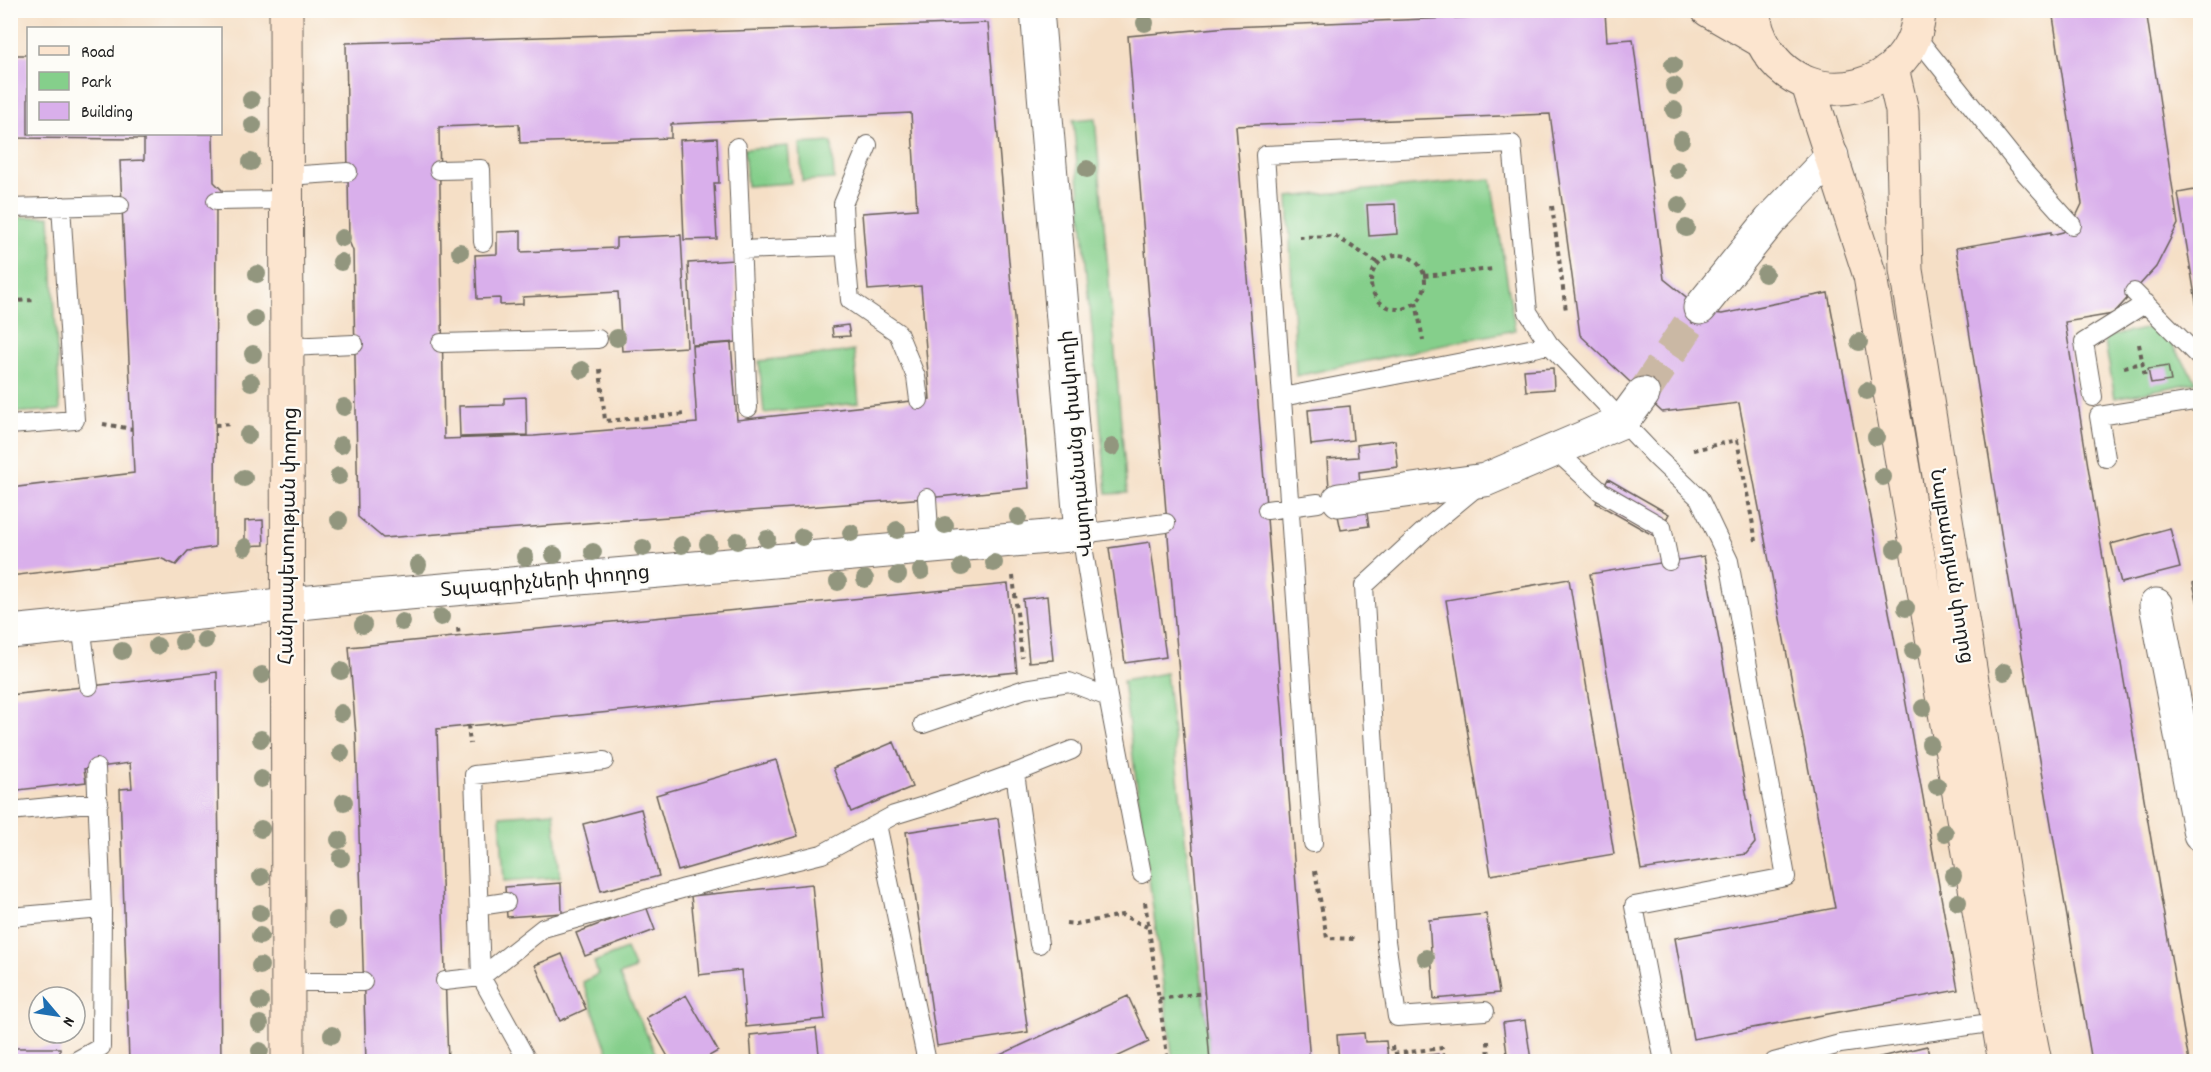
<svg xmlns="http://www.w3.org/2000/svg" width="2211" height="1072" font-family="Dekko,'Noto Sans Armenian',sans-serif">
<style>
.green{fill:#85cf8b;stroke:#507654;stroke-width:1.5}
.building{fill:#d9afeb;fill-rule:evenodd}
.lines{fill:none;stroke-linecap:round;stroke-linejoin:round}
.street-tunnel{stroke:#cab8a4;stroke-width:33;stroke-dasharray:33 16;stroke-linecap:butt}
.lane-casing{stroke:#686058;stroke-width:20}
.street-casing{stroke:#686058;stroke-width:35}
.secondary-casing{stroke:#686058;stroke-width:35}
.path{stroke:#686058;stroke-width:4;stroke-dasharray:4.5 4.5;stroke-linecap:butt}
.lane{stroke:#fff;stroke-width:18}
.street{stroke:#fff;stroke-width:33}
.secondary{stroke:#fce5cf;stroke-width:33}
.tree{fill:#92967e}
.labels{text-anchor:middle;stroke-width:4.5;stroke-linejoin:round;paint-order:stroke}
.street-label{font-size:20px;fill:#1c1c1c;stroke:#fdfcf7}
</style>
<rect width="100%" height="100%" fill="#fdfcf7"/>
<filter id="ink" filterUnits="userSpaceOnUse"><feTurbulence type="fractalNoise" baseFrequency=".0167" numOctaves="2"/><feDisplacementMap in="SourceGraphic" scale="12" xChannelSelector="R" yChannelSelector="G"/><feConvolveMatrix kernelMatrix="1 2 1 2 8 2 1 2 1" color-interpolation-filters="sRGB"/></filter>
<filter id="wash" filterUnits="userSpaceOnUse"><feTurbulence type="fractalNoise" baseFrequency=".008" numOctaves="4" result="noise"/><feDisplacementMap in="SourceGraphic" scale="24" xChannelSelector="R" yChannelSelector="G"/><feGaussianBlur stdDeviation="1.35" result="paint"/><feColorMatrix in="noise" values="0 0 0 0 0 0 0 0 0 0 0 0 0 0 0 0 0 1.4 0 .05"/><feComposite in="paint" operator="in"/></filter>
<g filter="url(#wash)">
<rect width="100%" height="100%" fill="#f5dfc6"/>
<path class="green" d="M1095 118 1127 493 1107 494 1073 120Z
M832 142 834 179 802 181 800 144Z
M788 146 791 183 747 186 744 149Z
M1491 179 1515 330 1296 376 1288 197Z
M50 216 60 410 11 413V218Z
M2159 326 2197 382 2115 398 2104 337Z
M854 351 859 403 764 413 759 361Z
M1166 673 1211 1061H1173L1123 681Z
M554 812 560 877 504 881 500 816Z
M626 949 635 969 619 975 659 1061H611L583 982 598 974 594 962Z"/>
<g id="blocks">
<path class="building" d="M2052 10H2146L2178 224 2156 267 2113 314 2065 322 2097 523 2189 1062H2092L2002 539 1956 248 2051 232V235L2063 232 2072 225 2082 204Z
M1605 12 1607 41 1633 39 1664 279 1705 312 1722 314 1828 293 1893 632 1958 990 1693 1039 1675 938 1835 908 1739 403 1662 412 1580 335 1550 114 1236 126 1310 1062H1210L1128 36 1228 27Z
M988 23 1029 488 927 498 383 538 358 517 353 251 349 241 346 43ZM911 113 917 209 862 213 868 290 921 286 930 399 737 420 731 343 692 346 697 423 534 436 444 439 439 127 519 124 520 143 671 138V124Z
M10 55H28V134H213L214 182 224 192 216 201 215 547 188 551 176 565 160 558 10 576V488L134 473 120 161 144 160V139L10 138Z
M717 138 719 183H714L717 239 684 240 680 140Z
M2200 189V320H2199L2178 193Z
M1395 204 1397 234 1369 236 1367 205Z
M521 231V252L616 248V238L681 235 687 347 622 351 618 292 523 297V304L500 305V298L477 299 475 255 497 254V232Z
M734 260 738 342 692 345 688 263Z
M848 325 850 336 833 337 832 327Z
M2168 366 2171 381 2151 384 2148 369Z
M1553 368 1554 389 1526 391 1524 370Z
M526 397 527 435 460 437 459 406 504 405V398Z
M1350 406 1353 440 1311 445 1308 410Z
M1395 440 1398 467 1359 472 1360 485 1329 488 1327 459 1358 457 1357 445Z
M1608 479 1669 514 1656 537 1596 503Z
M1366 507 1369 526 1341 530 1337 511Z
M263 520 264 545 245 546V521Z
M2170 528 2180 568 2121 583 2111 544Z
M1150 542 1166 657 1125 663 1109 548Z
M1704 556 1755 843 1746 854 1641 870 1590 574Z
M1569 579 1614 854 1491 875 1446 600Z
M2200 580V613L2193 583Z
M1008 584 1017 672 437 729 448 1062H366L356 735 349 647Z
M1047 596 1053 660 1029 662 1023 599Z
M217 672 221 1062H129L120 789 132 788 130 763 84 769 86 782 10 791V695Z
M894 742 912 787 851 812 833 768Z
M776 760 798 836 678 871 656 795Z
M641 809 659 876 601 891 583 824Z
M998 818 1028 1032 937 1046 906 832Z
M561 883 562 913 507 917 505 887Z
M812 884 825 1019 746 1027 741 970 699 975 691 896Z
M646 906 655 930 585 956 576 933Z
M1486 914 1499 993 1434 999 1429 920Z
M562 954 586 1009 560 1021 535 965Z
M686 995 718 1051 699 1062H671L646 1018Z
M1128 996 1149 1042 1106 1062H985Z
M1525 1020 1531 1060 1508 1062 1503 1023Z
M816 1028 820 1062H752L750 1035Z
M1364 1033 1365 1042 1386 1041 1388 1059 1438 1054 1439 1062H1339L1337 1035Z
M1927 1046 1930 1060 1940 1057 1941 1062H1859Z
M10 1048H60V1062H10Z"/>
</g>
</g>
<g filter="url(#ink)">
<use href="#blocks" fill-opacity="0" stroke="#686058" stroke-width="1.5"/>
<g class="lines">
<path class="street-tunnel" d="M1643 394 1700 308"/>
<g class="lane-casing">
<path id="lane" d="M1914 34 2026 174 2072 225
M737 147 748 408
M439 170 481 169 483 242
M287 176 348 172
M216 201 287 200
M10 208 120 205
M845 246 843 204 868 145
M741 250 845 246 850 300 898 333 916 377 919 400
M2134 292 2200 358
M441 343 598 339
M289 347 354 344
M1282 397 1535 348 1549 344
M2093 397 2084 342 2146 303
M10 425 75 420 61 206
M1555 450 1601 492 1662 527 1669 561
M2106 458 2099 416 2200 400
M1479 485 1427 528 1364 586 1386 941 1397 1017 1485 1011
M927 498 930 546
M1267 510 1318 503
M81 625 89 686
M923 724 1025 689 1069 682 1108 697
M1015 773 1039 944
M10 811 99 802
M877 824 927 1062
M1313 843 1265 155 1512 144 1528 312 1549 344 1657 458 1699 498 1729 561 1786 877 1634 906 1664 1062
M1142 874 1108 697 1081 534 1166 523
M479 906 506 902
M10 917 102 909 96 768
M445 981 481 977 474 775 604 761
M287 982H363
M74 1062 101 1047 102 909
M528 1062 481 977 543 928 685 888 822 854 894 815 930 804 1015 773 1072 750
M1774 1062 1840 1044 1997 1022"/>
</g>
<g class="street-casing">
<path id="street" d="M1700 308 1770 221 1832 156
M1339 500 1485 480 1623 421 1643 394
M2156 605 2200 834
M10 632 340 599 1081 534 1037 10"/>
</g>
<g class="secondary-casing">
<path id="secondary" d="M286 10C289 361 286 711 288 1062
M1708 10 1760 40
M1754 10C1754 24 1760 39 1767 50 1809 117 1917 91 1919 10
M1892 68 1902 111 1906 270 2026 1017 2035 1062
M1808 85 1870 276 2005 1062"/>
</g>
<path class="path" d="M1552 206 1566 311
M1299 237 1335 236 1378 263
M1371 282a27 27 0 1 1 54 0a27 27 0 1 1-54 0Z
M1424 276 1493 269
M10 301 37 300
M1416 302 1423 340
M2139 344 2145 377
M2124 367 2143 363
M600 369 605 421 687 414
M103 424 132 429
M215 425 233 424
M1693 450 1737 440 1756 541
M1013 576 1022 658
M458 628 459 637
M468 725 470 744
M1315 871 1327 938 1357 939
M1145 902 1168 1062
M1066 923 1076 924 1122 915 1147 927
M1159 999 1204 993
M1488 1041 1489 1062
M1392 1046 1393 1054 1442 1048 1445 1062"/>
<use href="#lane" class="lane"/>
<use href="#street" class="street"/>
<use href="#secondary" class="secondary"/>
</g>
<g class="tree">
<circle cx="1145" cy="23" r="9"/>
<circle cx="1673" cy="65" r="9"/>
<circle cx="1674" cy="86" r="9"/>
<circle cx="251" cy="100" r="9"/>
<circle cx="1674" cy="110" r="9"/>
<circle cx="253" cy="125" r="9"/>
<circle cx="1681" cy="140" r="9"/>
<circle cx="251" cy="162" r="9"/>
<circle cx="1087" cy="169" r="9"/>
<circle cx="1677" cy="170" r="9"/>
<circle cx="1679" cy="205" r="9"/>
<circle cx="1686" cy="228" r="9"/>
<circle cx="342" cy="238" r="9"/>
<circle cx="460" cy="252" r="9"/>
<circle cx="341" cy="262" r="9"/>
<circle cx="257" cy="274" r="9"/>
<circle cx="1765" cy="274" r="9"/>
<circle cx="255" cy="319" r="9"/>
<circle cx="617" cy="338" r="9"/>
<circle cx="1859" cy="342" r="9"/>
<circle cx="253" cy="354" r="9"/>
<circle cx="582" cy="370" r="9"/>
<circle cx="251" cy="382" r="9"/>
<circle cx="1867" cy="391" r="9"/>
<circle cx="344" cy="407" r="9"/>
<circle cx="248" cy="435" r="9"/>
<circle cx="1876" cy="437" r="9"/>
<circle cx="341" cy="445" r="9"/>
<circle cx="1112" cy="447" r="9"/>
<circle cx="339" cy="476" r="9"/>
<circle cx="1883" cy="477" r="9"/>
<circle cx="244" cy="478" r="9"/>
<circle cx="1018" cy="517" r="9"/>
<circle cx="339" cy="520" r="9"/>
<circle cx="945" cy="525" r="9"/>
<circle cx="897" cy="530" r="9"/>
<circle cx="851" cy="533" r="9"/>
<circle cx="802" cy="537" r="9"/>
<circle cx="767" cy="539" r="9"/>
<circle cx="737" cy="541" r="9"/>
<circle cx="708" cy="544" r="9"/>
<circle cx="682" cy="545" r="9"/>
<circle cx="245" cy="547" r="9"/>
<circle cx="643" cy="548" r="9"/>
<circle cx="1895" cy="549" r="9"/>
<circle cx="593" cy="552" r="9"/>
<circle cx="554" cy="555" r="9"/>
<circle cx="525" cy="557" r="9"/>
<circle cx="994" cy="563" r="9"/>
<circle cx="418" cy="565" r="9"/>
<circle cx="962" cy="567" r="9"/>
<circle cx="921" cy="571" r="9"/>
<circle cx="898" cy="575" r="9"/>
<circle cx="865" cy="579" r="9"/>
<circle cx="838" cy="582" r="9"/>
<circle cx="1906" cy="608" r="9"/>
<circle cx="441" cy="617" r="9"/>
<circle cx="402" cy="622" r="9"/>
<circle cx="363" cy="625" r="9"/>
<circle cx="205" cy="640" r="9"/>
<circle cx="183" cy="642" r="9"/>
<circle cx="157" cy="646" r="9"/>
<circle cx="122" cy="651" r="9"/>
<circle cx="1913" cy="651" r="9"/>
<circle cx="341" cy="671" r="9"/>
<circle cx="2004" cy="672" r="9"/>
<circle cx="262" cy="675" r="9"/>
<circle cx="1923" cy="708" r="9"/>
<circle cx="341" cy="713" r="9"/>
<circle cx="261" cy="739" r="9"/>
<circle cx="1930" cy="744" r="9"/>
<circle cx="341" cy="753" r="9"/>
<circle cx="261" cy="779" r="9"/>
<circle cx="1937" cy="786" r="9"/>
<circle cx="344" cy="802" r="9"/>
<circle cx="261" cy="829" r="9"/>
<circle cx="1945" cy="833" r="9"/>
<circle cx="339" cy="840" r="9"/>
<circle cx="341" cy="858" r="9"/>
<circle cx="1953" cy="876" r="9"/>
<circle cx="261" cy="877" r="9"/>
<circle cx="1958" cy="902" r="9"/>
<circle cx="260" cy="913" r="9"/>
<circle cx="337" cy="920" r="9"/>
<circle cx="260" cy="936" r="9"/>
<circle cx="1426" cy="958" r="9"/>
<circle cx="260" cy="966" r="9"/>
<circle cx="260" cy="1002" r="9"/>
<circle cx="260" cy="1024" r="9"/>
<circle cx="332" cy="1035" r="9"/>
<circle cx="260" cy="1051" r="9"/>
</g>
</g>
<g class="labels">
<g class="street-label">
<text transform="translate(1075 444) rotate(-95)" y="7">Վարդանանց փակուղի</text>
<text transform="translate(287 536) rotate(-89)" y="7">Հանրապետության փողոց</text>
<text transform="translate(1953 566) rotate(81)" y="7">Նալբանդյան փողոց</text>
<text transform="translate(545 580) rotate(-5)" y="7">Տպագրիչների փողոց</text>
</g>
</g>
<rect width="2211" height="1072" fill="none" stroke="#fdfcf7" stroke-width="36"/>
<rect x="27" y="27" width="195" height="108" fill="#fdfcf7" stroke="#a3a29f" stroke-width="1.5"/>
<rect x="39" y="46" width="30" height="9" fill="#fce5cf" stroke="#a3a29f" stroke-width="1.5"/>
<text x="81" y="57" font-size="18" fill="#1c1c1c">Road</text>
<rect x="39" y="72" width="30" height="18" fill="#85cf8b" stroke="#a3a29f" stroke-width="1.5"/>
<text x="81" y="87" font-size="18" fill="#1c1c1c">Park</text>
<rect x="39" y="102" width="30" height="18" fill="#d9afeb" stroke="#a3a29f" stroke-width="1.5"/>
<text x="81" y="117" font-size="18" fill="#1c1c1c">Building</text>
<g transform="translate(57 1015) rotate(119)"><circle r="28" fill="#fdfcf7" stroke="#a3a29f" stroke-width="1.5"/>
<path d="M0-4.5L10 22L0 15L-10 22Z" fill="#1f6fb2"/>
<text y="-9" font-size="16" font-weight="bold" text-anchor="middle" fill="#1c1c1c">N</text>
</g>
</svg>
